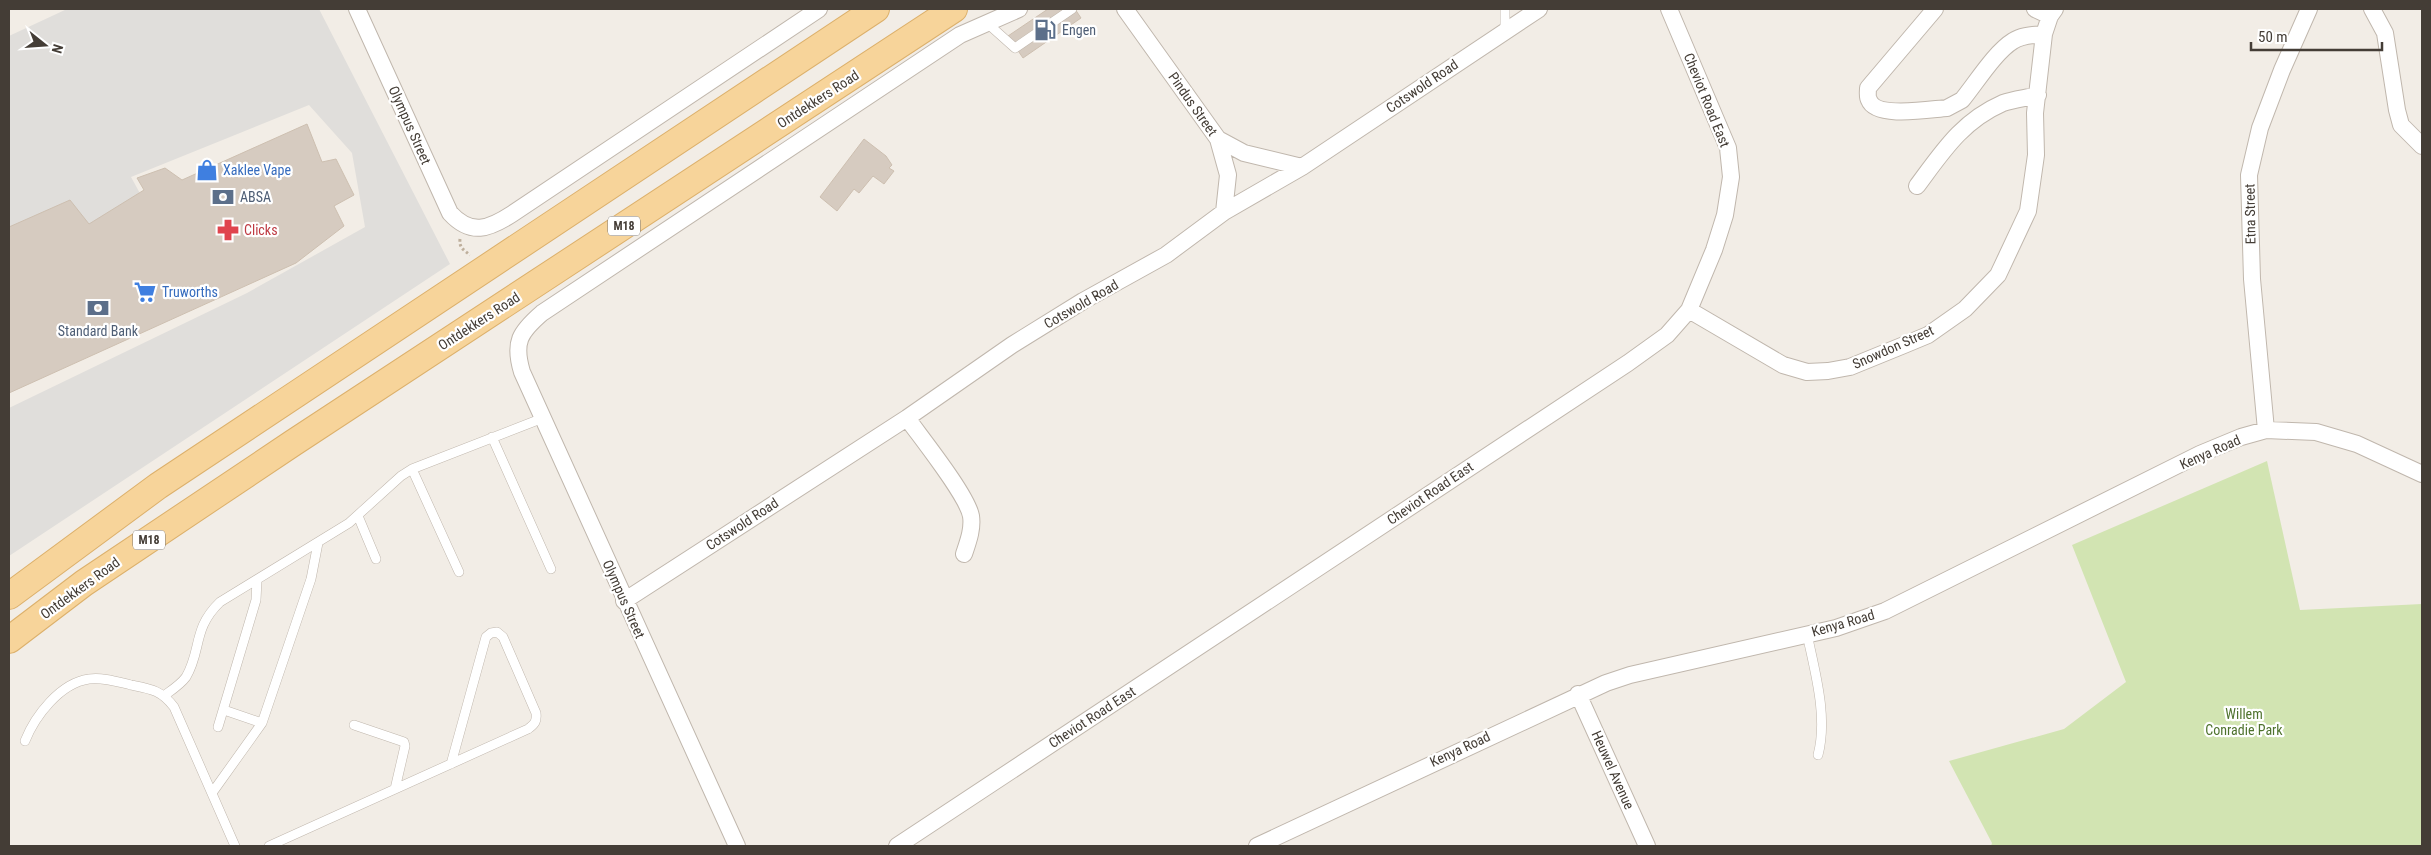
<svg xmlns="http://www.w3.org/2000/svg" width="2431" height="855" font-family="'Roboto Condensed',sans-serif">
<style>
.green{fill:#d2e4b2}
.parking{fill:#e0dedb}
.building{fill:#d6cbc0;stroke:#cdbfb0}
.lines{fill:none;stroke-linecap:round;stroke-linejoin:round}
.lane-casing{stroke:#c0b7ad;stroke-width:10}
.street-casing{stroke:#c0b7ad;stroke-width:18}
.primary-casing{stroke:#dcb06b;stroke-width:28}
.path{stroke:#beaf9c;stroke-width:3;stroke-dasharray:2.5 2.5;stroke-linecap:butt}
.lane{stroke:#fff;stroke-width:9}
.street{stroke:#fff;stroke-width:16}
.primary{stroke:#f7d49a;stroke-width:26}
.labels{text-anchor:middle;stroke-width:4.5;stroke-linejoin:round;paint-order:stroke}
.shield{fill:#fff;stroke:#7c7772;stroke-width:1}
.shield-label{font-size:12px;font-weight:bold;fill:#443d36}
.service-label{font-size:14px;fill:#4e5e75;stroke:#fff;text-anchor:start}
.street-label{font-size:14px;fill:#443d36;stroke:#fff}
.shop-label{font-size:14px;fill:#366cbe;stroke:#fff;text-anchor:start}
.health-label{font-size:14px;fill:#be3a42;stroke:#fff;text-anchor:start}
.park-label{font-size:14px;fill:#4e722d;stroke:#fff}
</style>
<rect width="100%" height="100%" fill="#f2ede6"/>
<path class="green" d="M2267 461 2300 610 2422 604V846H1991L1992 843 1949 761 2064 729 2126 682 2072 545Z"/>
<path class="parking" d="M67 9H319L450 264 9 556V408L247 293 365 227 352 153 309 105 131 177 165 239 9 314V36Z"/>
<path class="building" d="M1048 9H1075L1081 18 1023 58 1008 36Z
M307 124 322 162 336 159 354 195 334 206 344 226 296 263 9 393V227L70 200 89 224 144 190 137 178 165 168 182 180Z
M864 139 886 156 892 165 889 168 894 171 884 184 873 176 859 193 854 189 837 211 820 197Z"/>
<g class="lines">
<g class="lane-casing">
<path id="lane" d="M987 23 1015 48 1072 9
M1505 31V9
M492 437 551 569
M412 469 459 572
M358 516 376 559
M1807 634C1815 672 1828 717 1818 755
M165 695C172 690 181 684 186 677 202 650 192 629 220 602L349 523 401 476 412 469 543 418
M224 710 262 723 311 579 318 543
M354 725 404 742 405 746 395 789
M218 727 256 600 257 580
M25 741C35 716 60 683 89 679 103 677 118 682 131 685 151 689 161 690 174 707L235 846
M212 793 262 723
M269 846 528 729C535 724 537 721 536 713L503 637 497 632 491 633 486 637 451 764"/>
</g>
<g class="street-casing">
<path id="street" d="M357 9 450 213C471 236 489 229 512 214L819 9
M1125 9 1218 139 1228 175 1224 212
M1935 9 1868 88C1868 92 1867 97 1869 100 1876 119 1931 109 1947 108L1962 100C1976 83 1995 52 2013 41 2022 35 2034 35 2044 34
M2035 9 2050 16
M2372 9 2385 33 2397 110 2401 125 2422 146
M1218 139 1244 153 1302 167
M1917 186C1943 151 1962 121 2003 103 2014 99 2027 98 2038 95
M1689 310 1783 365 1807 372 1828 371 1850 367 1904 345 1928 335 1965 309 1998 275 2028 211 2036 155 2035 113 2044 34 2050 16 2055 9
M907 418C922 439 967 495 971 516 973 529 968 542 964 554
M2266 430 2252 279 2249 175 2260 128 2282 70 2309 9
M624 601 907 418 1012 345 1083 301 1166 255 1224 212 1302 167 1539 9
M1578 694 1647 846
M737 846 522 372C513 342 520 332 542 313L960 35 1019 9
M897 846 1628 363 1667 335 1689 310 1714 250 1725 215 1731 177 1728 148 1669 9
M1257 846 1606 683 1630 675 1836 628 1885 611 2200 454 2241 437 2266 430 2316 432 2357 444 2422 474"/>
</g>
<g class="primary-casing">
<path id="primary" d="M9 596 158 486 876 9
M9 640 84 583 293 443 954 9"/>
</g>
<path class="path" d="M460 239C459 248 464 250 470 255"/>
<use href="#lane" class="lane"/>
<use href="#street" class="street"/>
<use href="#primary" class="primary"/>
</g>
<defs>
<g id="fuel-bare" transform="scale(1.725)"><path d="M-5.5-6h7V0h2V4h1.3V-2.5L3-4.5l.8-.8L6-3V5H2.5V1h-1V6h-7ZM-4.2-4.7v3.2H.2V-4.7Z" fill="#5c6f8a" stroke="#fff" stroke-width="2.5" paint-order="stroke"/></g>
<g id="shop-bare" transform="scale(1.725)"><path d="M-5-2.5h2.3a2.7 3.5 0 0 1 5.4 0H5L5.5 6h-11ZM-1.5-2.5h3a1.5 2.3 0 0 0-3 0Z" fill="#3f7fe0" stroke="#fff" stroke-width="2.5" paint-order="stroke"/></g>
<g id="bank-bare" transform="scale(1.725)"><path d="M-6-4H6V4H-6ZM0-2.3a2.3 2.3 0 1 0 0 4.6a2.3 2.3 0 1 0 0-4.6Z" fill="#5c6f8a" stroke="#fff" stroke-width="2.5" paint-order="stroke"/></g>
<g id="pharmacy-bare" transform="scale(1.725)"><path d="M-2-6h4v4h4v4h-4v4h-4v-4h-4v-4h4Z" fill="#e0444e" stroke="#fff" stroke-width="2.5" paint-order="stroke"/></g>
<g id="supermarket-bare" transform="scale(1.725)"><path d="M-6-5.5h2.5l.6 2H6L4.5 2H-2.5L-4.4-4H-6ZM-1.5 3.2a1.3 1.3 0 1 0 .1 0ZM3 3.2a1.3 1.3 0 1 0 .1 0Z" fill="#3f7fe0" stroke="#fff" stroke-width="2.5" paint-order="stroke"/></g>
</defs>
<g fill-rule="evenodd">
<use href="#fuel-bare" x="1045" y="30"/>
<use href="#shop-bare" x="207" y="170"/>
<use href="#bank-bare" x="223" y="197"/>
<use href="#pharmacy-bare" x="228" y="230"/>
<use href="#supermarket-bare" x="145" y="292"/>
<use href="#bank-bare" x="98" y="308"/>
</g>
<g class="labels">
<g class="shield">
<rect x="608" y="216.5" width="32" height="19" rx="4"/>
<rect x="133" y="530.5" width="32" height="19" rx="4"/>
</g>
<g class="shield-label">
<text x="624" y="230">M18</text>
<text x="149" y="544">M18</text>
</g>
<g class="service-label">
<text x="1062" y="35">Engen</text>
<text x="240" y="202">ABSA</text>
<text x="98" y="336" text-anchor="middle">Standard Bank</text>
</g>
<g class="street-label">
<text transform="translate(1422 86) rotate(-34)" y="5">Cotswold Road</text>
<text transform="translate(818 99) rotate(-33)" y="5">Ontdekkers Road</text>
<text transform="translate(1707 100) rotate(68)" y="5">Cheviot Road East</text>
<text transform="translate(1193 104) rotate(55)" y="5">Pindus Street</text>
<text transform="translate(410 125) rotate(66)" y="5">Olympus Street</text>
<text transform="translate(2250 214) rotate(-91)" y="5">Etna Street</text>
<text transform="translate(1081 304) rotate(-30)" y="5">Cotswold Road</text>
<text transform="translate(479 321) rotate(-33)" y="5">Ontdekkers Road</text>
<text transform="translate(1893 347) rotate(-24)" y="5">Snowdon Street</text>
<text transform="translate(2210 452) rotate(-24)" y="5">Kenya Road</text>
<text transform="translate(1430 493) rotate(-34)" y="5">Cheviot Road East</text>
<text transform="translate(742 524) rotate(-33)" y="5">Cotswold Road</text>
<text transform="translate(80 588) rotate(-36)" y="5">Ontdekkers Road</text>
<text transform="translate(624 599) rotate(66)" y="5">Olympus Street</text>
<text transform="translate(1843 623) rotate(-16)" y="5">Kenya Road</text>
<text transform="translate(1092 717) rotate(-33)" y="5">Cheviot Road East</text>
<text transform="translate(1460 749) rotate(-25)" y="5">Kenya Road</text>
<text transform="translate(1613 770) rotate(66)" y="5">Heuwel Avenue</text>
</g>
<g class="shop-label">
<text x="223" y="175">Xaklee Vape</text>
<text x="162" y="297">Truworths</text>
</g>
<g class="health-label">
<text x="244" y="235">Clicks</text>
</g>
<g class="park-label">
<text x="2244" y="719">Willem<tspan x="2244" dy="16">Conradie Park</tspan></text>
</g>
</g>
<rect width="2431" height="855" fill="none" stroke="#443d36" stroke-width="20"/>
<g transform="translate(45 45) rotate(107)" stroke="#ffffff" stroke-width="4" paint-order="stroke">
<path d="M0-4L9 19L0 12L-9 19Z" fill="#443d36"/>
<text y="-8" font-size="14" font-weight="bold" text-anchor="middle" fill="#443d36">N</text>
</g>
<path d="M2251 42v8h131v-8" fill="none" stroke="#443d36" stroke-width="2.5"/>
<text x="2258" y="42" font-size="15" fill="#443d36" stroke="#ffffff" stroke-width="4" paint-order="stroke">50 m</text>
</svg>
